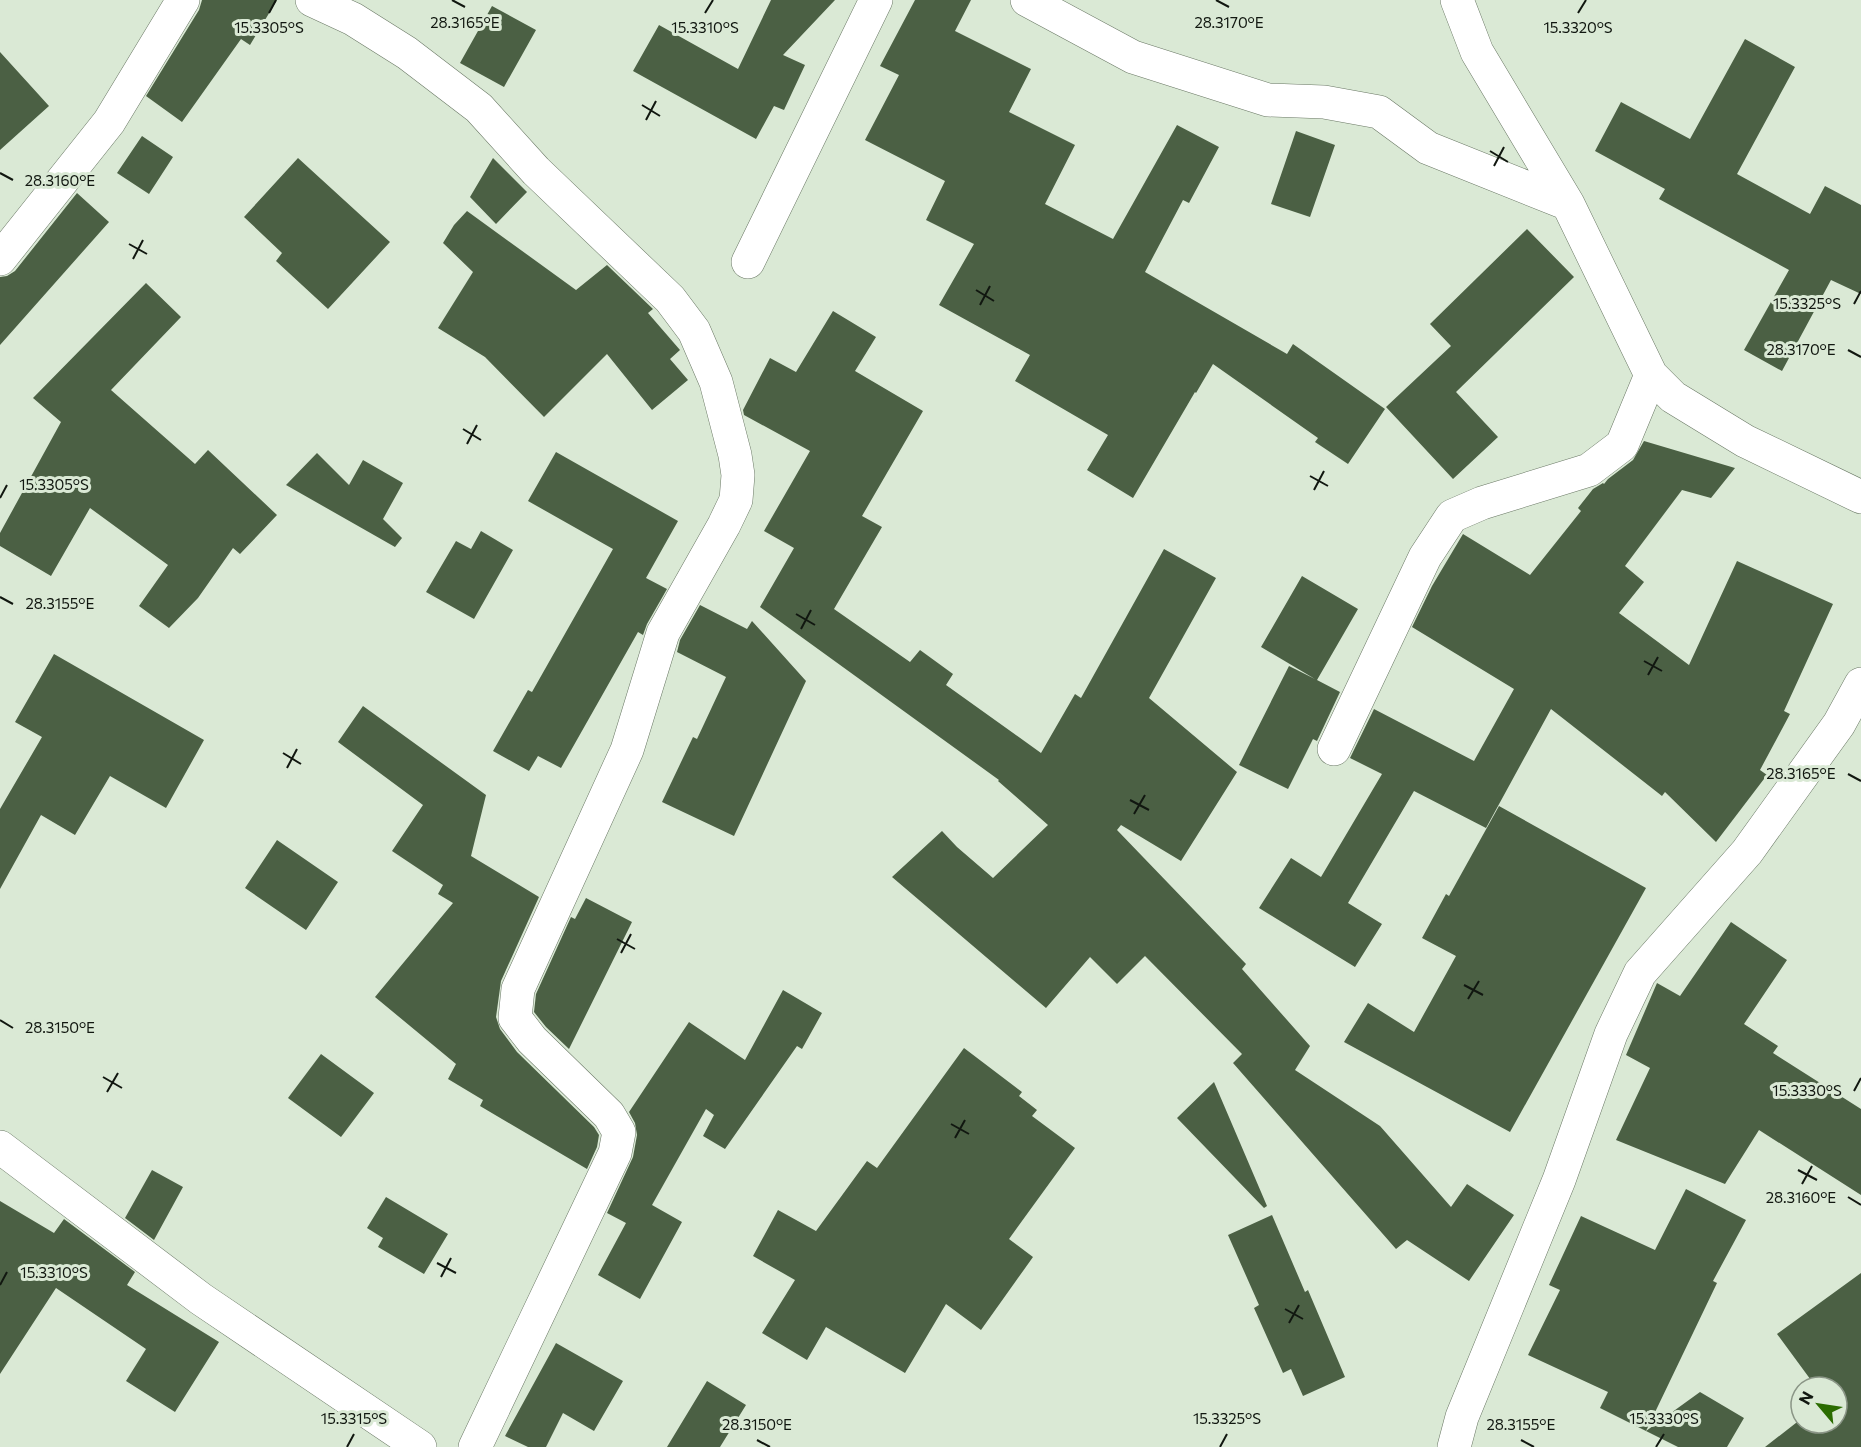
<svg xmlns="http://www.w3.org/2000/svg" width="1861" height="1447" font-family="Commissioner,sans-serif">
<style>
.building{fill:#4b6044}
.lines{fill:none;stroke-linecap:round;stroke-linejoin:round}
.minor-casing{stroke:#6a7865;stroke-width:34}
.minor{stroke:#fff;stroke-width:33}
.ticks{fill:none;stroke:#111710;stroke-width:2}
.ticks-label{font-size:15px;text-anchor:middle;fill:#111710;stroke:#dae9d5;stroke-width:6;stroke-linejoin:round;paint-order:stroke}
</style>
<rect width="100%" height="100%" fill="#dae9d5"/>
<path class="building" d="M202 0H277L250 45 241 39 182 122 146 96 199 10Z
M771 0H835L783 55 805 65 784 110 774 106 756 139 633 71 659 25 738 69Z
M915 0H971L955 31 1031 69 1009 112 1075 145 1045 204 1113 239 1177 125 1219 147 1189 203 1183 200 1145 272 1287 354 1293 344 1385 409 1348 464 1315 442 1318 438 1213 364 1196 393 1195 392 1133 498 1087 470 1108 435 1015 381 1030 355 939 305 974 244 926 220 945 181 865 140 899 75 880 66Z
M492 6 536 30 504 87 460 63Z
M1745 39 1795 67 1737 174 1810 214 1825 186 1861 205V294L1831 280 1782 371 1744 350 1789 270 1659 199 1665 189 1595 151 1621 102 1690 139Z
M0 52 49 106 0 150Z
M1296 131 1335 145 1310 217 1271 204Z
M142 136 173 157 149 194 117 173Z
M298 158 390 242 328 309 276 261 282 253 244 217Z
M493 158 527 192 496 224 470 197Z
M77 193 109 222 0 345V277L7 276 15 271Z
M467 211 576 290 607 265 653 309 648 313 680 350 670 359 688 380 652 410 607 354 544 417 485 357 438 328 473 272 443 243 454 225Z
M1527 229 1574 277 1456 392 1498 437 1453 479 1386 407 1451 346 1430 324Z
M146 283 181 317 111 390 195 464 208 450 277 515 240 554 233 548 198 598 169 628 139 606 168 565 90 508 51 576 0 546V533L61 422 33 398Z
M833 311 876 337 855 371 923 411 862 516 882 527 834 609 910 662 920 650 953 674 946 685 1041 753 1075 694 1081 698 1164 549 1216 578 1149 698 1237 772 1181 861 1121 825 1117 830 1246 964 1242 969 1310 1046 1295 1070 1380 1126 1451 1207 1467 1184 1514 1215 1469 1281 1407 1240 1396 1249 1233 1063 1242 1054 1145 956 1117 984 1090 957 1046 1008 892 877 942 831 957 847 993 878 1048 825 998 781 999 780 760 607 794 548 764 531 810 451 744 415 743 410 770 358 796 372Z
M1644 441 1735 468 1711 498 1682 490 1625 566 1644 582 1619 613 1689 665 1737 561 1833 604 1784 711 1790 714 1760 770 1767 775 1716 842 1665 792 1662 796 1551 709 1486 828 1414 791 1348 903 1382 924 1355 967 1259 908 1291 858 1321 877 1382 774 1350 758 1374 709 1474 761 1514 689 1412 627 1432 586 1463 534 1530 575 1581 511 1578 508 1593 489 1603 483 1604 484 1608 479 1633 460Z
M556 452 678 521 646 578 667 589 647 624 643 635 638 632 561 768 538 756 529 771 493 751 528 690 532 692 613 549 528 501Z
M317 453 349 485 363 460 403 483 383 519 402 538 395 547 286 485Z
M481 531 513 550 474 619 426 592 456 541 471 549Z
M1302 576 1358 609 1317 680 1340 692 1317 741 1313 739 1288 789 1239 765 1289 666 1315 679 1261 647Z
M700 605 747 629 752 621 806 681 734 836 662 802 693 737 697 739 726 677 677 652 680 640Z
M54 654 204 740 166 808 110 776 75 835 41 815 0 889V809L42 737 15 722Z
M363 706 486 795 471 856 539 897 501 981 496 1017 500 1029 517 1052 594 1127 599 1135 597 1147 587 1169 480 1106 483 1100 448 1079 456 1064 375 997 453 903 438 894 443 885 392 851 423 805 338 742Z
M1499 806 1646 888 1510 1132 1344 1042 1368 1003 1414 1032 1456 956 1422 938 1446 894 1449 896Z
M277 840 338 882 306 930 245 888Z
M586 898 632 922 569 1049 546 1027 534 1012 536 994 571 917 575 919Z
M1731 922 1787 960 1744 1024 1778 1046 1773 1053 1861 1109V1195L1759 1130 1725 1184 1616 1140 1650 1068 1626 1055 1657 983 1680 996Z
M783 990 822 1013 802 1049 797 1046 725 1149 703 1136 714 1115 706 1109 652 1205 682 1222 640 1299 598 1275 626 1223 607 1213 633 1157 637 1135 635 1123 629 1112 689 1022 745 1060Z
M964 1048 1022 1092 1019 1096 1037 1110 1032 1116 1075 1148 1009 1239 1033 1257 981 1330 946 1304 905 1373 826 1327 807 1360 762 1333 795 1280 753 1256 778 1210 816 1231 867 1161 877 1168Z
M321 1054 374 1093 341 1137 288 1098Z
M1214 1082 1267 1206 1264 1208 1177 1118Z
M152 1170 183 1187 154 1240 125 1218Z
M1686 1189 1746 1220 1713 1281 1717 1283 1646 1431 1700 1392 1744 1418 1727 1447H1678L1600 1408 1608 1392 1528 1355 1560 1290 1549 1285 1581 1216 1655 1250Z
M386 1197 448 1234 424 1274 378 1247 383 1238 367 1228Z
M0 1201 54 1233 64 1219 135 1272 127 1285 219 1342 175 1412 126 1381 146 1349 56 1288 0 1374Z
M1272 1215 1305 1292 1308 1290 1345 1377 1303 1396 1291 1369 1283 1373 1254 1308 1259 1305 1228 1235Z
M1861 1273V1447H1765L1801 1419V1423H1837V1387H1816L1777 1334Z
M556 1343 623 1381 594 1431 563 1413 546 1447H528L505 1436Z
M707 1381 746 1405 720 1447H667Z"/>
<g class="lines">
<g class="minor-casing">
<path id="minor" d="M312 0 353 19 407 53 479 108 536 171 670 299 694 331 716 382 735 455 738 475 736 500 724 525 663 633 627 750 518 989 515 1018 532 1040 609 1115 619 1132 615 1153 475 1447
M1027 0 1133 57 1268 100 1324 102 1379 112 1428 148 1568 204
M1457 0 1477 52 1568 204 1651 375 1673 397 1745 441 1861 497
M0 259 109 122 183 0
M748 262 876 0
M1334 749 1425 557 1452 516 1482 503 1589 470 1622 445 1651 375
M0 1147 201 1299 420 1447
M1454 1447 1462 1417 1559 1180 1611 1034 1640 973 1747 852 1839 724 1861 684"/>
</g>
<use href="#minor" class="minor"/>
</g>
<path class="ticks" d="M452 0 465 7M1216 0 1229 7M269 13 276 0M705 13 713 0M1578 13 1586 0M642 105 660 116M646 120 656 101M1490 151 1508 162M1494 166 1504 147M0 173 13 180M129 244 147 254M133 259 143 240M976 290 994 301M1854 304 1861 291M980 305 990 286M1848 350 1861 357M463 429 481 440M467 444 477 425M1310 476 1328 486M1314 490 1324 471M0 498 7 485M0 597 13 604M796 614 815 625M801 629 811 610M1644 661 1662 671M1648 675 1658 657M283 753 301 764M287 768 297 749M1848 774 1861 781M1130 800 1149 810M1134 814 1145 795M617 939 635 949M621 953 631 934M1464 985 1483 995M1468 999 1479 981M0 1020 13 1028M103 1077 122 1088M1854 1091 1861 1078M107 1092 118 1073M951 1124 969 1134M955 1138 965 1120M1798 1170 1817 1180M1802 1184 1812 1166M1848 1197 1861 1205M437 1263 456 1273M441 1277 451 1258M0 1285 7 1272M1285 1309 1303 1319M1289 1323 1299 1305M757 1440 770 1447M1521 1440 1534 1447M347 1447 354 1434M1220 1447 1227 1434M1656 1447 1664 1434"/>
<g class="ticks-label">
<text x="465" y="28">28.3165°E</text>
<text x="1229" y="28">28.3170°E</text>
<text x="269" y="33">15.3305°S</text>
<text x="705" y="33">15.3310°S</text>
<text x="1578" y="33">15.3320°S</text>
<text x="60" y="186">28.3160°E</text>
<text x="1807" y="309">15.3325°S</text>
<text x="1801" y="355">28.3170°E</text>
<text x="54" y="490">15.3305°S</text>
<text x="60" y="609">28.3155°E</text>
<text x="1801" y="779">28.3165°E</text>
<text x="60" y="1033">28.3150°E</text>
<text x="1807" y="1096">15.3330°S</text>
<text x="1801" y="1203">28.3160°E</text>
<text x="54" y="1278">15.3310°S</text>
<text x="354" y="1424">15.3315°S</text>
<text x="1227" y="1424">15.3325°S</text>
<text x="1664" y="1424">15.3330°S</text>
<text x="757" y="1430">28.3150°E</text>
<text x="1521" y="1430">28.3155°E</text>
</g>
<g transform="translate(1819 1405) rotate(299)"><circle r="28" fill="#dae9d5" stroke="#8a9586" stroke-width="1.5"/>
<path d="M0-4.5L10 22L0 15L-10 22Z" fill="#2b6c01"/>
<text y="-9" font-size="16" font-weight="bold" text-anchor="middle" fill="#111710">N</text>
</g>
</svg>
